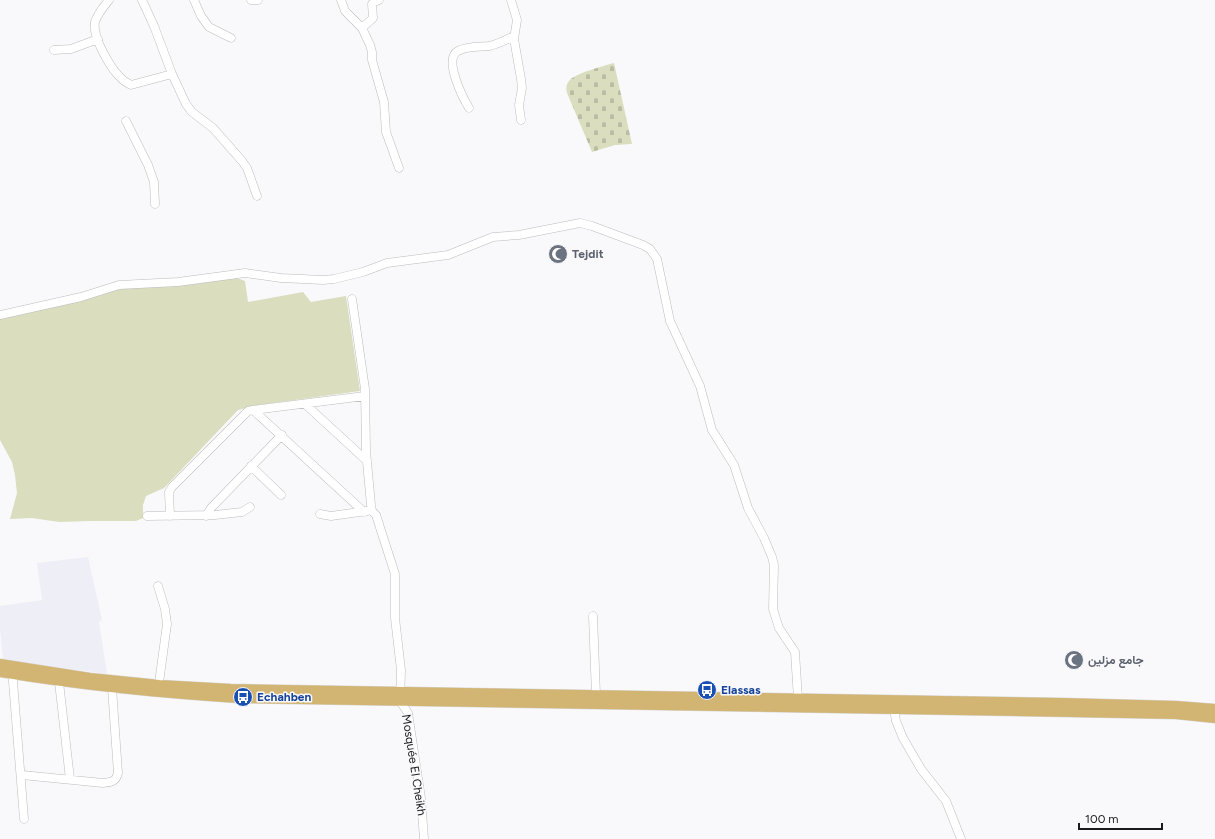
<svg xmlns="http://www.w3.org/2000/svg" width="1215" height="839" font-family="Figtree,Vazirmatn,sans-serif">
<style>
.built{fill:#eeeef7}
.grass{fill:#daddbe}
.cemetery{fill:url(#cemetery-stones)}
.lines{fill:none;stroke-linecap:round;stroke-linejoin:round}
.minor-casing{stroke:#bcbcbd;stroke-width:9}
.major-casing{stroke:#d6d6d6;stroke-width:11}
.minor{stroke:#fff;stroke-width:8}
.major{stroke:#d3b573;stroke-width:10}
.labels{text-anchor:middle;stroke-width:3;stroke-linejoin:round;paint-order:stroke}
.worship-label{font-size:12px;font-weight:bold;fill:#5b616d;stroke:#f9f9fb;text-anchor:start}
.transit-label{font-size:12px;font-weight:bold;fill:#164399;stroke:#f9f9fb;text-anchor:start}
.street-label{font-size:12px;fill:#1b1b1c;stroke:#f9f9fb}
</style>
<defs>
<pattern id="cemetery-stones" width="16" height="16" patternUnits="userSpaceOnUse"><rect width="16" height="16" fill="#daddbe"/><path d="M2 7V4a2 2 0 0 1 4 0v3zM10 15v-3a2 2 0 0 1 4 0v3z" fill="#babda3"/></pattern>
</defs>
<rect width="100%" height="100%" fill="#f9f9fb"/>
<path class="built" d="M88 557 102 620 99 622 107 674 3 660 0 629V606L42 600 37 563Z"/>
<path class="grass" d="M237 278 245 281 248 302 303 292 311 302 346 296 360 391 258 405 238 410 164 488 146 496 143 505V518L136 521H91L59 522 32 518 10 519 17 493 15 475 12 462 0 440V318L129 287Z"/>
<path class="cemetery" d="M614 63 632 144 615 145 592 152 567 93C566 88 566 85 569 81 575 73 604 66 614 63Z"/>
<g class="lines">
<g class="minor-casing">
<path id="minor" d="M109 0C104 6 97 15 95 22 92 37 111 70 123 80 126 82 129 84 131 85L172 74
M142 0 154 26 172 74 186 104 192 112 213 128 242 161 247 168 257 196
M194 0 201 16 209 27 231 38
M251 0H258
M341 0 345 11 362 28 370 45 372 52V60L384 102 386 132 399 168
M511 0 517 20 514 39 521 79 522 88 519 105 521 120
M362 28 373 18 372 4 374 2 379 0
M54 50 71 49 98 39
M469 108C463 98 443 59 458 51 467 46 479 47 489 46 498 44 506 40 514 36
M126 121 148 165 154 182 155 204
M352 299 365 389 366 451 371 505 372 511 376 515 395 574V618L401 670 400 701 408 713 421 798 424 839
M0 315 81 297 119 285 178 282 245 273 281 278 323 280 334 279 363 272 387 263 448 255 493 237 519 235 580 223 592 226 643 245 650 249 657 259 670 321 700 386 712 430 734 465 748 508 764 538 772 557 774 565 773 609 779 628 795 652 798 699
M305 404 367 461
M253 410 364 512
M251 466 281 495
M320 514 331 516 367 511
M147 516 215 515 242 512 250 507
M170 516 169 492 172 487 248 411 253 410 365 396
M206 516 211 508 282 435
M158 586 165 609 167 624 158 690
M593 616 596 695
M12 669 24 819
M59 682 70 779
M893 703 896 721 903 738 921 769 946 801 961 839
M22 775 103 783C111 782 116 782 118 773L112 688"/>
</g>
<g class="major-casing">
<path id="major" d="M0 664 90 678 159 685 231 689 1062 703 1176 706 1215 709
M0 672C79 685 158 693 238 698L1071 712 1176 714 1215 718"/>
</g>
<use href="#minor" class="minor"/>
<use href="#major" class="major"/>
</g>
<defs>
<g id="mosque-disc" transform="scale(1)"><circle r="9.5" fill="#6b7280" stroke="#f9f9fb"/><path d="M3.5-4.9A6 6 0 1 0 3.5 4.9A5 5 0 1 1 3.5-4.9Z" fill="#fff"/></g>
<g id="bus-disc" transform="scale(1)"><circle r="9.5" fill="#1a4fb4" stroke="#f9f9fb"/><path d="M-5-6H5V4H4V6H2V4H-2V6H-4V4H-5ZM-3.5-4V0h7V-4ZM-3.5 1.2v1.5H-2V1.2ZM2 1.2v1.5H3.5V1.2Z" fill="#fff"/></g>
</defs>
<g fill-rule="evenodd">
<use href="#mosque-disc" x="558" y="254"/>
<use href="#mosque-disc" x="1074" y="660"/>
<use href="#bus-disc" x="707" y="690"/>
<use href="#bus-disc" x="243" y="697"/>
</g>
<g class="labels">
<g class="worship-label">
<text x="572" y="258">Tejdit</text>
<text x="1088" y="664">جامع مزلين</text>
</g>
<g class="transit-label">
<text x="721" y="694">Elassas</text>
<text x="257" y="701">Echahben</text>
</g>
<g class="street-label">
<text transform="translate(414 765) rotate(81)" y="4">Mosquée El Cheikh</text>
</g>
</g>
<path d="M1079 823v6h83v-6" fill="none" stroke="#1b1b1c" stroke-width="2"/>
<text x="1085" y="823" font-size="12" fill="#1b1b1c" stroke="#f9f9fb" stroke-width="3" paint-order="stroke">100 m</text>
</svg>
